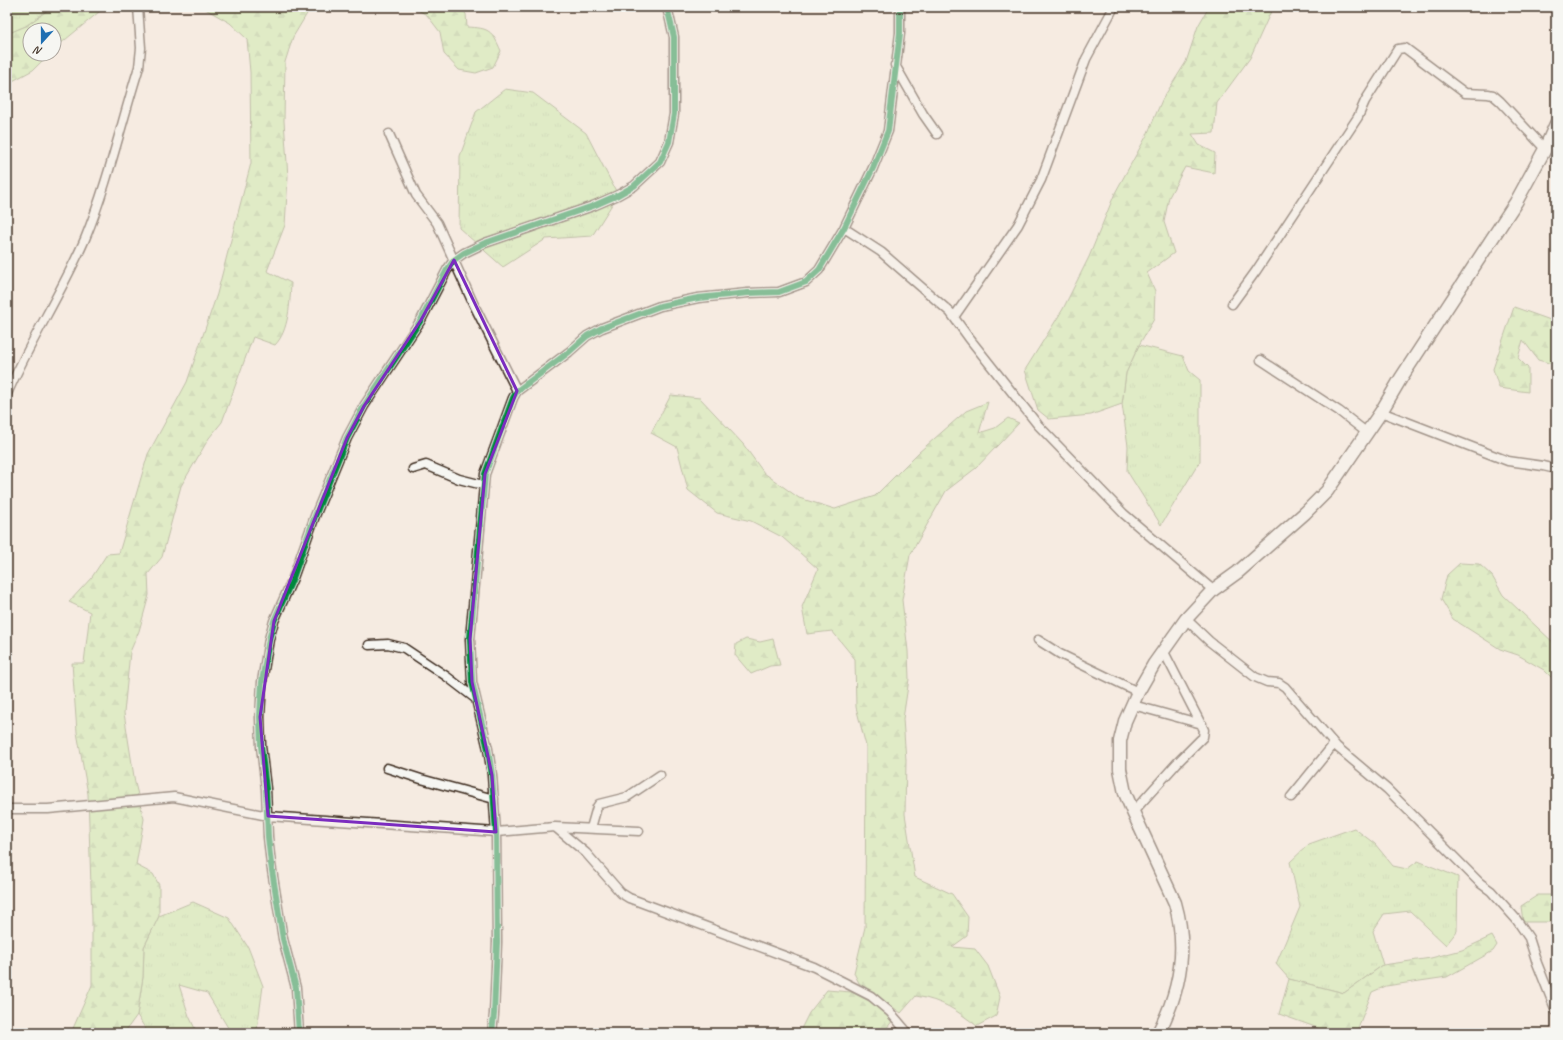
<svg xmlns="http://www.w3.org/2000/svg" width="1563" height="1040" font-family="Caveat,sans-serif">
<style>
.grass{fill:url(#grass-tufts);stroke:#808a62}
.forest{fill:url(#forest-firs);stroke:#808a62}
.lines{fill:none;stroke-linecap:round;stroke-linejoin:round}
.street-casing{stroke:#3b2a1e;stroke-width:11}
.secondary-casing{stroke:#3b2a1e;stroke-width:15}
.street{stroke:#f6f6f2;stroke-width:8}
.secondary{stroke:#f6f6f2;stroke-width:12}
.cycleway-casing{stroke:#f6f6f2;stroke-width:8}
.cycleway{stroke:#00873e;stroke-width:6}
.marked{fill:none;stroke:#7b2cbf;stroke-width:3;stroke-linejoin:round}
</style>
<defs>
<pattern id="grass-tufts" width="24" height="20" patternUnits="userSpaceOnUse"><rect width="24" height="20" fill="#c5eba5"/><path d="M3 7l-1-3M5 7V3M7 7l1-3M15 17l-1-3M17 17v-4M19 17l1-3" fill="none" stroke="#aaca8e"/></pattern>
<pattern id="forest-firs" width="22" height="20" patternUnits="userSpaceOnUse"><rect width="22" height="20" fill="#c5eba5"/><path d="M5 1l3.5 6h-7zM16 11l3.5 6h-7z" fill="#aaca8e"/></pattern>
</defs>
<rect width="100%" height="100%" fill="#f5ebe1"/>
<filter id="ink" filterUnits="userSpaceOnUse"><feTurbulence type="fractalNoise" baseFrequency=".025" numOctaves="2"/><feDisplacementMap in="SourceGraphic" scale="8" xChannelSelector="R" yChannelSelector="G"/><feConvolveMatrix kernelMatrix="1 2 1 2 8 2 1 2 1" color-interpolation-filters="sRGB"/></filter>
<g filter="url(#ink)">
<path class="grass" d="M7 7H52L26 26 7 34Z
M505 89 533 93 586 133 618 195 592 236 546 239 503 267 459 228 460 156 476 112Z
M1139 345 1183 356 1189 371 1200 380V461L1161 525 1127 471 1128 446 1122 404 1126 373Z
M1354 828 1375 844 1393 866 1407 869 1418 861 1458 877 1457 931 1446 945 1410 911 1384 914 1373 931 1383 965 1344 993 1289 979 1276 964 1300 907 1290 862 1309 844Z
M193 902 229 918 248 947 263 986 257 1030 230 1031 207 993 179 985 189 1016 197 1033H148L137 1015 143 977 144 947 159 916Z"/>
<path class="forest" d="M52 7H105L54 49V30H30V54H49L33 70 7 84V34L26 26Z
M202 7H311L293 37 285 62 284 121 288 177 285 225 267 271 291 283C290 302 289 331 275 345L253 337 222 422 209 438 181 486 162 557 148 574 149 595 139 631 130 652 124 713 135 783 144 819 136 865 153 874 159 885V916L144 947 143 977 137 1015 124 1033H71L92 985V918L88 794 77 732 72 663H84L90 612 69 602 92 577 107 554 119 553 148 454 187 382 217 294 251 163 250 72 247 39 230 23Z
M412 7H460L466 14 467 27C489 28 492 30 501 51L493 67 476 73 459 70 444 54 440 32 427 15Z
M1209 7H1273L1250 58 1217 103 1214 133 1192 134 1199 145 1215 153 1214 173 1185 167 1169 197 1164 222 1174 253 1147 273 1155 291 1154 319 1139 345 1126 373 1122 404 1091 415 1049 419 1038 410 1025 370 1063 309 1089 257 1115 193 1147 135 1162 100 1186 62 1198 26Z
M1514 307 1556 322V365L1538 360 1523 340 1518 358 1528 368V392L1499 388 1493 369Z
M671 395 700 398 743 444 764 473 799 498 835 509 875 496 918 453 966 411 988 402 979 433 995 428 1008 418 1019 423 976 468 946 491 910 555 902 600 908 651 909 679 903 719 906 760 905 814 915 877 952 894 968 917 967 936 952 947 975 949 988 966 1000 997 996 1016 977 1026C955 1009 943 1001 916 996L901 1013 859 983 854 973 865 927 866 746 856 707 855 659 832 631 807 634 802 607 818 569 782 537 751 521 717 513 688 490 677 447 651 433Z
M1460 563 1479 564 1492 576 1503 595 1556 645V682L1544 670 1518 655 1500 649 1453 619 1441 599 1447 575Z
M746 639 760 642 773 639 780 665 770 666 751 674 735 655 736 644Z
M1538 895H1556V922H1523L1521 906Z
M1492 936 1497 945 1493 951 1447 977 1386 986 1372 992 1356 1033H1316L1318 1028 1279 1014 1289 979 1344 993 1383 965 1431 958 1462 950Z
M827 990 851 992 873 1003 893 1020 883 1033H799L809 1013Z"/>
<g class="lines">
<g class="street-casing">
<path id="street" d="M895 65 923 114 937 134
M389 134 416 195 437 223 473 303 517 391
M844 228 881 252 950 312 969 338 1038 425 1124 514 1213 590
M1232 304 1256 271 1358 117 1365 101 1398 49 1405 48 1465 93 1488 94 1493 95 1500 101 1545 149
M954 317 1018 225 1041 180 1086 59 1114 7
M1261 360 1339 411 1366 432
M7 394C30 341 62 292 85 239 108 183 121 124 139 67L141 48 138 7
M1381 412 1508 461 1543 466 1556 469
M413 469 426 465 459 479 483 485
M1186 619 1209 641 1255 677 1267 682 1279 683 1285 687 1337 747 1387 789 1480 883 1491 891 1516 919 1529 938 1537 963 1556 1011
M1038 640 1060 654 1138 692
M369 645 388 644 404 648 446 676 476 699
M1133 705 1202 724
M387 768 421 779 494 799
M1291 797 1334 744
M7 809H48L174 797 268 816 496 832 555 827 586 853 621 893 629 898 814 967 871 996 890 1012 908 1033
M1133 812 1177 763 1203 737 1204 730 1163 650
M555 827 639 831
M591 828 597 807 599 804 627 797 660 775
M299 1033 296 988 283 939 271 864 268 837 266 789 261 746 260 717 262 682 269 639 274 621 293 578 315 516 347 438 364 406 421 320 447 270 454 260 464 253 485 243 593 206 618 195 634 186 660 162 669 142 674 114V37L667 7
M492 1033 494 1014 497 942 496 832 492 775 488 749 472 682 470 639 485 474 513 398 517 391 569 352 587 336 602 328 660 306 698 298 748 293 779 292 806 282 819 270 844 228 873 168 888 131 900 33V7"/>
</g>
<g class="secondary-casing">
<path id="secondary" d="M1158 1033C1180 992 1188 948 1175 903L1133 812 1125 793 1120 769V741L1125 721 1138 692 1154 664 1186 619 1213 590 1238 572 1305 513 1327 491 1381 412 1401 378 1516 202 1545 149 1556 124"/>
</g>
<use href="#street" class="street"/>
<use href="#secondary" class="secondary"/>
<g class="cycleway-casing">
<path id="cycleway" d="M299 1033 296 988 283 939 271 864 268 837 266 789 261 746 260 717 262 682 269 639 274 621 293 578 315 516 347 438 364 406 421 320 447 270 454 260 464 253 485 243 593 206 618 195 634 186 660 162 669 142 674 114V37L667 7
M492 1033 494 1014 497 942 496 832 492 775 488 749 472 682 470 639 485 474 513 398 517 391 569 352 587 336 602 328 660 306 698 298 748 293 779 292 806 282 819 270 844 228 873 168 888 131 900 33V7"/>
</g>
<use href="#cycleway" class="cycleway"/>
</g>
</g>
<path d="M0 0H1563V1040H0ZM454 260 517 391 485 474 470 639 472 682 492 775 496 832 268 816 260 717 274 621 347 438 364 406 421 320Z" fill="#f5ebe1" fill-opacity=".55" fill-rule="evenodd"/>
<path class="marked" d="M454 260 517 391 485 474 470 639 472 682 492 775 496 832 268 816 260 717 274 621 347 438 364 406 421 320Z"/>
<rect width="1563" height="1040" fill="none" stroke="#f6f6f2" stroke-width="24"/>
<rect x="12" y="12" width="1539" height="1016" fill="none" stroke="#3b2a1e" stroke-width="1.5" filter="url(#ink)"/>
<g transform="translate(42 42) rotate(201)"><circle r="19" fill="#f6f6f2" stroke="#aba49d"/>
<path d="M0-3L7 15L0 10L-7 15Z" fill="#1f6fb2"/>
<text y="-6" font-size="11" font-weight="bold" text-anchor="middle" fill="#3b2a1e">N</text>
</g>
</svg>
